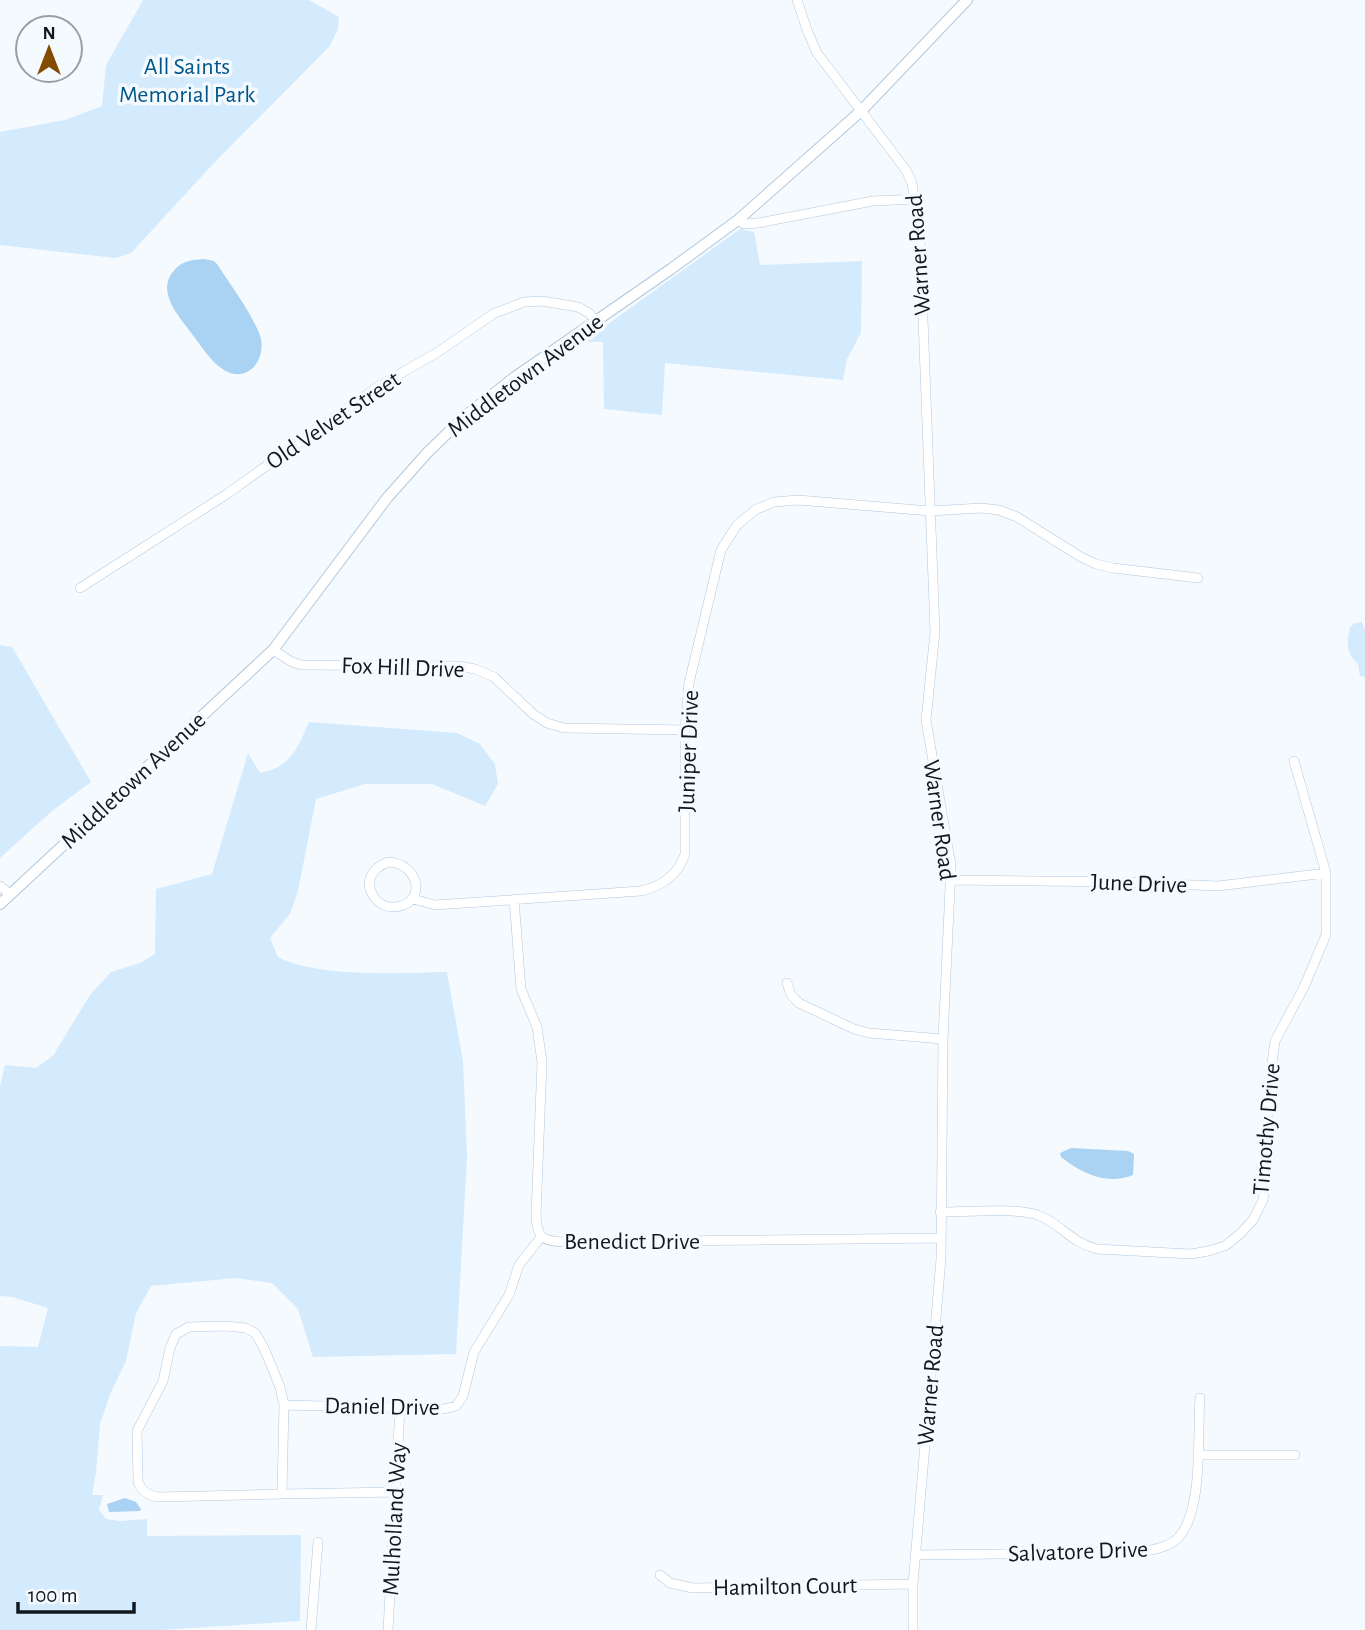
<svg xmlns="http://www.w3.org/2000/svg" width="1365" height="1630" font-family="'Alegreya Sans',sans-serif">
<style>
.green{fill:#d4eafd}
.water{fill:#a9d2f3}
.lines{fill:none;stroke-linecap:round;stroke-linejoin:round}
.minor-casing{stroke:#b0c8dd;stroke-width:10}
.major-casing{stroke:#b0c8dd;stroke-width:12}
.minor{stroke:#fff;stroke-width:9}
.major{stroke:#fff;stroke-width:10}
.labels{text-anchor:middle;stroke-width:7;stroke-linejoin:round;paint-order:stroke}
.park-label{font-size:24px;fill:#005688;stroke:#f5faff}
.street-label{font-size:24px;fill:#0f181f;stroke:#f5faff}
</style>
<rect width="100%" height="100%" fill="#f5faff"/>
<path class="green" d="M143 0H309L339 17 338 29 329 47 212 165 131 253 115 258 0 245V132L65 120 102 106 106 65Z
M740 229 754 232 760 265 862 261 861 333 847 359 843 380 665 363 662 415 604 409 603 342H583Z
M1362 622 1365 631V677L1360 676 1358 664C1345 652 1347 644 1350 627L1355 623Z
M0 645 12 647 91 782 52 811 0 858Z
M309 722 457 733 480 744 495 764 498 784 485 806 432 784H365L316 799 298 891 290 914 270 938 278 957C319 978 399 973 447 972L463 1061 467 1157 456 1354 313 1357 298 1309 272 1283 235 1278 151 1286 136 1313 126 1361 111 1392 100 1424 96 1473 92 1495H103L99 1510 106 1519 120 1521 147 1519V1536L301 1535 300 1621 162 1630H0V1346L38 1347 48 1308 12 1297 0 1296V1086L5 1065 36 1068 53 1056 90 995 111 972 140 963 155 954 156 889 212 874 248 753 260 773C291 767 297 749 309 722Z"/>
<path class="water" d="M204 259 214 261 217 264C231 286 249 309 259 333 269 356 249 385 224 370 210 361 202 347 192 334 180 318 157 293 172 273 181 261 190 260 204 259Z
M1071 1148 1128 1151 1134 1154 1133 1175C1107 1186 1081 1173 1061 1157L1060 1153Z
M125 1498 136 1502 141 1509 140 1511 109 1512 107 1504Z"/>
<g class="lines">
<g class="minor-casing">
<path id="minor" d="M797 0 807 30 817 53 906 170 912 183 920 241 935 632 926 720 951 866 943 1039 941 1259 913 1584V1630
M738 220 744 224 758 223 873 201 916 199
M80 588 227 494 377 387 438 352 493 314 524 302 542 301 578 307 589 313 596 321
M273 650 292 662 302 665 458 666 475 669 494 677 533 714 547 723 564 728 685 730
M388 862C421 863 428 907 392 907 385 907 378 903 374 897 363 881 373 868 388 862Z
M950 880 1122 882 1218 886 1326 873
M0 886 10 894
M413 899 435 905 641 891C663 886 678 875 685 854V730L689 683 721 550 737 525 755 510 774 502 798 500 930 511 981 508 999 510 1017 517 1081 557 1096 564 1113 568 1198 578
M514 899 521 989 537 1027 542 1062 536 1215C537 1238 542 1241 564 1242L941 1238
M787 983 791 995 799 1003 854 1029 869 1033 943 1039
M940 1212C965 1212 1019 1207 1040 1216 1062 1225 1070 1242 1097 1249L1191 1254 1208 1251 1225 1246 1240 1234 1253 1220 1263 1200 1268 1164V1092L1275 1041 1304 987 1326 935V873L1294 761
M226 1326 246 1328 255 1333 264 1348 280 1387 284 1405 282 1494 159 1497C149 1496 142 1492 138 1482L137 1431 163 1381 170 1348 176 1334 189 1327Z
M284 1405 444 1409 456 1406 463 1396 474 1352 509 1295 519 1265 541 1237
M1199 1455H1295
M282 1494 396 1492
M916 1555 1143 1552C1155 1549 1169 1547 1178 1538 1204 1511 1197 1434 1200 1398
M660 1575 670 1583 693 1588 913 1584
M311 1630 318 1542
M388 1630 400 1408"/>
</g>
<g class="major-casing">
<path id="major" d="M0 904 273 650 387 498 427 453 464 417 515 377 671 269 738 220 861 111 967 0"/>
</g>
<use href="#minor" class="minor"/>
<use href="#major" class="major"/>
</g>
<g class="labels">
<g class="park-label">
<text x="187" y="74">All Saints<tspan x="187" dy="28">Memorial Park</tspan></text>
</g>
<g class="street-label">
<text transform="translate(918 255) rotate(-94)" y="8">Warner Road</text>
<text transform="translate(525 375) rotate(-37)" y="8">Middletown Avenue</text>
<text transform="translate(333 420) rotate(-34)" y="8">Old Velvet Street</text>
<text transform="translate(403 667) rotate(2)" y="8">Fox Hill Drive</text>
<text transform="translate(688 751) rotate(-88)" y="8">Juniper Drive</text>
<text transform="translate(133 780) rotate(-43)" y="8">Middletown Avenue</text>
<text transform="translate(940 820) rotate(82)" y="8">Warner Road</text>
<text transform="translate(1139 883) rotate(2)" y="8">June Drive</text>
<text transform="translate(1266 1129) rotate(-85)" y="8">Timothy Drive</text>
<text x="632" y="1249">Benedict Drive</text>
<text transform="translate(930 1385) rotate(-85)" y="8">Warner Road</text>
<text transform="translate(382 1406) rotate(1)" y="8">Daniel Drive</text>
<text transform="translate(394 1519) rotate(-87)" y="8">Mulholland Way</text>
<text transform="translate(1078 1551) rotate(-2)" y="8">Salvatore Drive</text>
<text transform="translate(785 1586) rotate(-1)" y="8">Hamilton Court</text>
</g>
</g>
<g transform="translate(49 49)"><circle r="33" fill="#f5faff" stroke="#99a0a5" stroke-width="2"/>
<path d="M0-5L12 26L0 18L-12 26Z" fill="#844c00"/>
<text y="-10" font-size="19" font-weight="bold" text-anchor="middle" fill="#0f181f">N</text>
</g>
<path d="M18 1602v10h116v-10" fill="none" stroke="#0f181f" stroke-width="3.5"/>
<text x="28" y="1602" font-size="21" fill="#0f181f" stroke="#f5faff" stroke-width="5" paint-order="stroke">100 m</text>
</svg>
